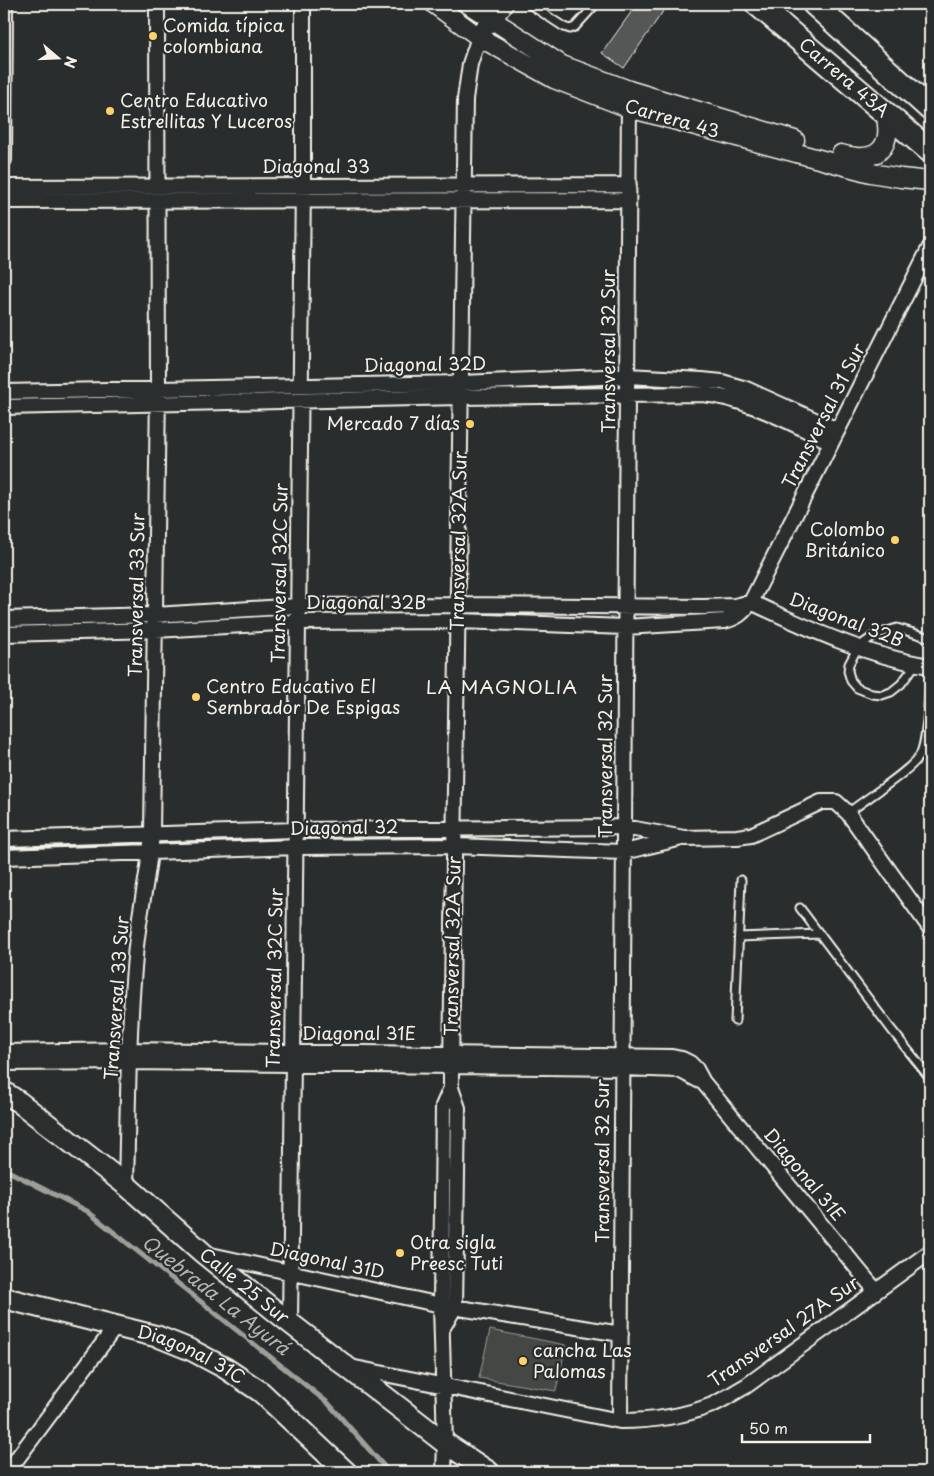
<svg xmlns="http://www.w3.org/2000/svg" width="934" height="1476" font-family="'Playpen Sans',sans-serif">
<style>
.green{fill:#444645;stroke:#9c9c96}
.lines{fill:none;stroke-linecap:round;stroke-linejoin:round}
.stream{stroke:#9f9f9a;stroke-width:5}
.building{fill:#555756;stroke:#f4f1e8}
.service-casing{stroke:#f4f1e8;stroke-width:11}
.minor-casing{stroke:#f4f1e8;stroke-width:18}
.tertiary-casing{stroke:#f4f1e8;stroke-width:21}
.secondary-casing{stroke:#f4f1e8;stroke-width:24}
.primary-casing{stroke:#f4f1e8;stroke-width:26}
.service{stroke:#2a2d2e;stroke-width:7}
.minor{stroke:#2a2d2e;stroke-width:14}
.tertiary{stroke:#2a2d2e;stroke-width:18}
.secondary{stroke:#2a2d2e;stroke-width:20}
.primary{stroke:#2a2d2e;stroke-width:22}
.poi-dot{fill:#ffd166;stroke:#2a2d2e;stroke-width:2}
.labels{text-anchor:middle;stroke-width:4.5;stroke-linejoin:round;paint-order:stroke}
.poi-label{font-size:18px;fill:#f4f1e8;stroke:#2a2d2e;text-anchor:start}
.street-label{font-size:18px;fill:#f4f1e8;stroke:#2a2d2e}
.neighbourhood-label{font-size:19px;letter-spacing:1px;fill:#f4f1e8;stroke:#2a2d2e}
.water-label{font-size:19px;font-style:italic;fill:#b5b3ae;stroke:#2a2d2e}
</style>
<rect width="100%" height="100%" fill="#2a2d2e"/>
<filter id="ink" filterUnits="userSpaceOnUse"><feTurbulence type="fractalNoise" baseFrequency=".02" numOctaves="2"/><feDisplacementMap in="SourceGraphic" scale="10" xChannelSelector="R" yChannelSelector="G"/><feConvolveMatrix kernelMatrix="1 2 1 2 8 2 1 2 1" color-interpolation-filters="sRGB"/></filter>
<g filter="url(#ink)">
<path class="green" d="M490 1330 566 1345 556 1391 479 1378Z"/>
<g class="lines">
<path class="stream" d="M4 1169 87 1211 328 1403 389 1472"/>
</g>
<path class="building" d="M637 4H668L624 68 602 53Z"/>
<g class="lines">
<g class="service-casing">
<path id="service" d="M529 4 564 27 570 29 575 27 596 4
M916 664 901 684 891 692 882 695 872 694 857 688 851 681 848 671 849 664 858 647 875 635 897 628 930 638
M848 813C864 800 912 770 920 755 928 739 928 700 930 681
M800 908 891 1029 930 1078
M739 937 820 934
M735 1021 741 880"/>
</g>
<g class="minor-casing">
<path id="minor" d="M4 160 5 4
M4 187 629 185
M4 201 628 200
M4 392 461 383 627 376 702 380 722 382 746 389 837 430
M4 407 460 397 702 394C748 398 790 423 831 442
M4 619 155 615 298 606 459 605 704 607 735 606 751 602C806 628 870 657 930 666
M4 634 155 630 298 622 458 621 625 627 724 621C737 618 743 613 751 602L930 247
M4 839 296 830 624 827 684 838 737 837 751 835 821 802H836L848 813 930 928
M4 857 296 847 455 846 624 852 678 839
M4 1052 129 1050 672 1057 682 1059 690 1063 696 1069 703 1082 876 1291
M4 1063 130 1062 623 1068 679 1070 700 1081
M126 1185C128 1109 128 1033 135 957 138 916 149 875 152 833L158 389 157 4
M206 1254 441 1305 621 1334
M290 1323 303 186V4
M442 1329 455 1307 458 1108 451 1088V1066L465 99 470 64 479 37
M350 1367 620 1421C652 1421 682 1417 712 1405 723 1400 735 1392 746 1386L930 1252
M620 1421 629 99
M7 1472 116 1326
M444 1472 445 1443 441 1305 443 1106 451 1088"/>
</g>
<g class="tertiary-casing">
<path id="tertiary" d="M434 4 479 37 554 79 629 108 871 173 901 178 930 181
M468 4 562 65 629 90 795 140
M484 29 504 4
M841 154C876 164 894 149 885 113"/>
</g>
<g class="secondary-casing">
<g id="secondary">
<path id="s1" d="M4 1092 19 1102 126 1185 203 1253 290 1323 445 1443 489 1472"/>
<path id="s2" d="M4 1298 159 1337 191 1350 225 1368 261 1392 346 1472"/>
</g>
</g>
<g class="primary-casing">
<g id="primary">
<path id="s3" d="M757 4 930 151"/>
<path d="M814 4 930 109"/>
</g>
</g>
<use href="#service" class="service"/>
<use href="#minor" class="minor"/>
<use href="#tertiary" class="tertiary"/>
<use href="#secondary" class="secondary"/>
<use href="#primary" class="primary"/>
</g>
</g>
<g class="poi-dot">
<circle cx="153" cy="36" r="5"/>
<circle cx="110" cy="111" r="5"/>
<circle cx="470" cy="424" r="5"/>
<circle cx="895" cy="540" r="5"/>
<circle cx="196" cy="697" r="5"/>
<circle cx="400" cy="1253" r="5"/>
<circle cx="523" cy="1361" r="5"/>
</g>
<g class="labels">
<g class="poi-label">
<text x="163" y="32">Comida típica<tspan x="163" dy="21">colombiana</tspan></text>
<text x="120" y="107">Centro Educativo<tspan x="120" dy="21">Estrellitas Y Luceros</tspan></text>
<text x="460" y="430" text-anchor="end">Mercado 7 días</text>
<text x="885" y="536" text-anchor="end">Colombo<tspan x="885" dy="21">Británico</tspan></text>
<text x="206" y="693">Centro Educativo El<tspan x="206" dy="21">Sembrador De Espigas</tspan></text>
<text x="410" y="1249">Otra sigla<tspan x="410" dy="21">Preesc Tuti</tspan></text>
<text x="533" y="1357">cancha Las<tspan x="533" dy="21">Palomas</tspan></text>
</g>
<g class="street-label">
<text dy="6" stroke="none"><textPath href="#s3" startOffset="114">Carrera 43A</textPath></text>
<text transform="translate(672 119) rotate(16)" y="6">Carrera 43</text>
<text x="316" y="173">Diagonal 33</text>
<text transform="translate(609 351) rotate(-90)" y="6">Transversal 32 Sur</text>
<text transform="translate(425 365) rotate(-1)" y="6">Diagonal 32D</text>
<text transform="translate(824 416) rotate(-63)" y="6">Transversal 31 Sur</text>
<text transform="translate(459 541) rotate(-89)" y="6">Transversal 32A Sur</text>
<text transform="translate(280 573) rotate(-89)" y="6">Transversal 32C Sur</text>
<text transform="translate(137 595) rotate(-89)" y="6">Transversal 33 Sur</text>
<text x="366" y="609">Diagonal 32B</text>
<text transform="translate(846 620) rotate(21)" y="6">Diagonal 32B</text>
<text transform="translate(606 756) rotate(-90)" y="6">Transversal 32 Sur</text>
<text transform="translate(344 828) rotate(-1)" y="6">Diagonal 32</text>
<text transform="translate(453 946) rotate(-89)" y="6">Transversal 32A Sur</text>
<text transform="translate(275 978) rotate(-89)" y="6">Transversal 32C Sur</text>
<text transform="translate(117 998) rotate(-86)" y="6">Transversal 33 Sur</text>
<text x="359" y="1040">Diagonal 31E</text>
<text transform="translate(603 1161) rotate(-90)" y="6">Transversal 32 Sur</text>
<text transform="translate(804 1175) rotate(50)" y="6">Diagonal 31E</text>
<text transform="translate(327 1261) rotate(12)" y="6">Diagonal 31D</text>
<text dy="6" stroke="none"><textPath href="#s1" startOffset="309">Calle 25 Sur</textPath></text>
<text transform="translate(784 1332) rotate(-35)" y="6">Transversal 27A Sur</text>
<text dy="6" stroke="none"><textPath href="#s2" startOffset="196">Diagonal 31C</textPath></text>
</g>
<g class="neighbourhood-label">
<text x="502" y="694">LA MAGNOLIA</text>
</g>
<g class="water-label">
<text transform="translate(216 1295) rotate(38)" y="7">Quebrada La Ayurá</text>
</g>
</g>
<rect width="934" height="1476" fill="none" stroke="#2a2d2e" stroke-width="20"/>
<rect x="10" y="10" width="914" height="1456" fill="none" stroke="#f4f1e8" stroke-width="2" filter="url(#ink)"/>
<g transform="translate(58 58) rotate(109)" stroke="#2a2d2e" stroke-width="4" paint-order="stroke">
<path d="M0-4L9 19L0 12L-9 19Z" fill="#f4f1e8"/>
<text y="-8" font-size="14" font-weight="bold" text-anchor="middle" fill="#f4f1e8">N</text>
</g>
<path d="M742 1434v8h128v-8" fill="none" stroke="#f4f1e8" stroke-width="2.5"/>
<text x="749" y="1434" font-size="15" fill="#f4f1e8" stroke="#2a2d2e" stroke-width="4" paint-order="stroke">50 m</text>
</svg>
